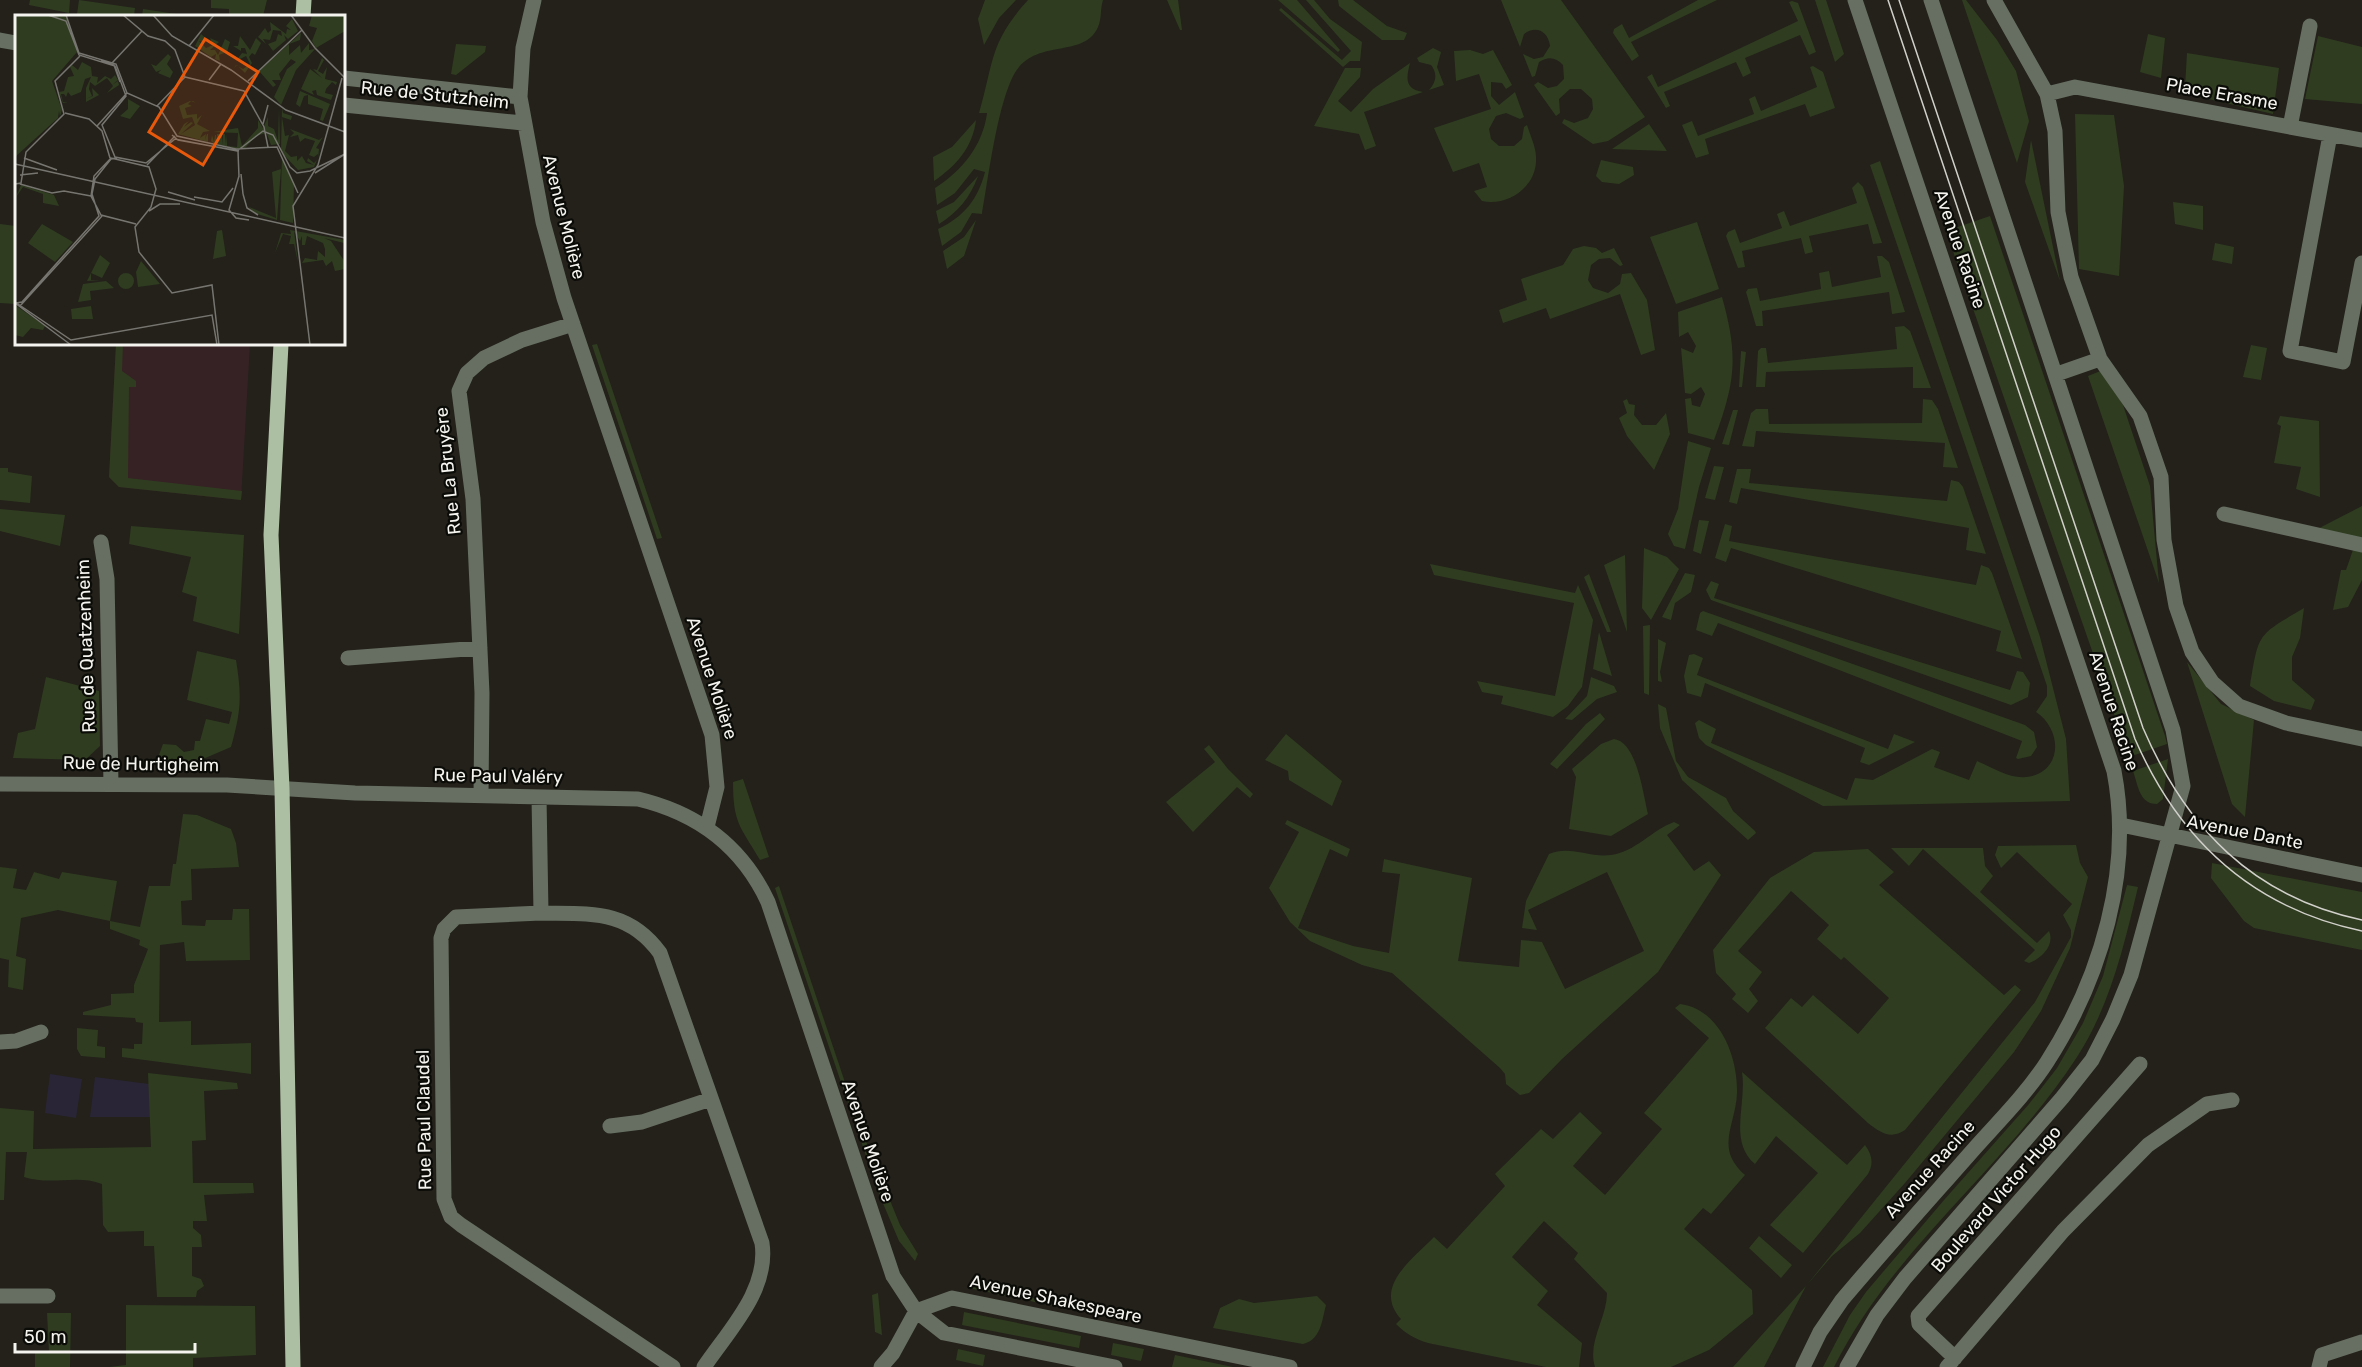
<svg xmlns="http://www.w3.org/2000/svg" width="2362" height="1367" font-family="Rubik,sans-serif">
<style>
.commercial{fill:#362224}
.education{fill:#2a2536}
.green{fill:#2f3c20}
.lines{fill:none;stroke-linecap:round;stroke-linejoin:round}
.minor{stroke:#676f62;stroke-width:15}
.major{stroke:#adbfa3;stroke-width:15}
.tram{stroke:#d1d0ca;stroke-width:1.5}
.labels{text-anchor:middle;stroke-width:4.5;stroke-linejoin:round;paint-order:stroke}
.street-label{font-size:18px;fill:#f5f4ef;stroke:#0b0b08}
.inset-road{fill:none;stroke:#77756f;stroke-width:1.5}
.view{fill:#e8590c;fill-opacity:0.15;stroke:#e8590c;stroke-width:3}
.inset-edge{fill:none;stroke:#f5f4ef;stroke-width:3}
</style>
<rect width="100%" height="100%" fill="#23211a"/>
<path class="commercial" d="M116 344H250L241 500 119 487 109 477Z"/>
<path class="education" d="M50 1074 82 1079 76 1118 45 1113Z
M95 1077 149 1084 151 1117H90Z"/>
<path class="green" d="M30 0H70L69 13 29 5Z
M79 0 135 8 134 16 77 14Z
M211 0H267L263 16H229V9L211 8Z
M985 0H1016L999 18 984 45 978 19Z
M1028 0H1103C1100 9 1102 18 1098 27 1085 57 1042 40 1019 67 999 90 988 181 982 214L972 213 961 232 942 246 938 229C964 217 978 199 985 172L974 169 955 193 937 205 935 188C962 171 983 145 987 113H979C994 62 989 43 1028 0Z
M1167 0H1178L1182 30H1180Z
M1278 0H1297L1340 50 1338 52Z
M1306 0H1314L1330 19 1362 42 1360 61H1350L1343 67 1279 10 1281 8 1342 60 1351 51Z
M1338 0H1353L1387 26 1407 33 1404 40H1382L1339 6Z
M1501 0H1561L1645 117 1608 141 1593 144 1562 123 1564 119 1574 123 1588 118 1593 109 1592 99 1581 89H1570L1559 99 1560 113 1556 116 1534 85 1538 82 1548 88 1557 86 1564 79 1563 65C1556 57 1548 56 1539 62L1535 76 1532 77 1523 54 1534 59 1543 57 1550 46C1548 31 1536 25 1524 34L1520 47Z
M1698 0H1717L1631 42 1639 56 1632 61 1613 33 1614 29 1622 24 1629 38Z
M1815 0H1826L1844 54 1835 62Z
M1962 0H1966L1997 40 2016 71 2029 121 2017 163Z
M1792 1 1798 3 1816 52 1809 55 1800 35 1745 58 1751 73 1743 77 1736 62 1664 92 1670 106 1666 108 1647 77 1652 74 1658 87 1798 21 1789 2Z
M143 9 176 14 175 16H142Z
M2148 34 2165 38 2161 78 2140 72Z
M2318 36 2362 47V104L2305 99Z
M456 44 486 46 485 52 456 75 451 74Z
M1433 48 1441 52 1437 67 1444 85 1429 90C1436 82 1438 74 1431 65L1419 62 1417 58Z
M1470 50 1483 54 1493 50 1512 85 1506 89 1502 83 1491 82V96L1499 105 1515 92 1524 117 1520 119 1506 113 1496 116 1489 129 1491 139 1499 146H1514L1522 139 1524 127 1527 125C1530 135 1536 147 1536 157 1538 186 1508 207 1482 201L1474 191 1487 187 1479 163 1453 172 1434 128 1491 109 1479 74 1456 81 1454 51Z
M2187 53 2279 68 2273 114 2191 95 2185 87Z
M1410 63C1407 76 1403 89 1423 92L1364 112 1376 146 1365 150 1359 134 1314 126 1345 68H1361L1360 77 1338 101 1351 112 1373 89Z
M1813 66 1823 72 1835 108 1810 117 1805 104 1705 139 1709 154 1696 158 1682 125 1692 121 1698 136 1754 114 1749 99 1755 96 1761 111 1817 87 1810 67Z
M2075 114 2114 115 2124 186 2119 276 2079 269Z
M976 120C973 147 956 166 934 181L933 157 952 147Z
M1649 124 1667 151 1612 149Z
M2031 140 2060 281 2025 182Z
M1601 160 1633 167 1634 175 1619 184 1602 182 1596 176Z
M1880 161 2040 637 2066 739 2070 801 1823 806 1706 745 1699 738 1695 723 1699 720 1716 729 1711 743 1847 800 1855 778 1873 780 1932 749 1940 752 1934 767 1969 780 1977 761C1991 767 2010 779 2026 777 2063 773 2063 730 2036 712L2047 696V686L1870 165Z
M978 176C970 198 958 212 939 224L936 211 954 202Z
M1858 182 1863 187 1882 243 1873 244 1868 224 1809 236 1813 252 1805 254 1801 238 1742 251 1745 267 1738 268 1726 236 1728 232 1735 229 1740 243 1782 228 1777 214 1784 211 1790 226 1857 203 1852 188Z
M2173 202 2203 206V230L2175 224Z
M1990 216 2165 736 2167 744 2129 757 1946 231Z
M976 220 964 256 947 269 943 251 964 237Z
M1697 222 1719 289 1676 304 1650 237Z
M0 224 16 226V304L0 303Z
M2215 243 2234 247 2232 264 2212 260Z
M1584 246 1596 248 1602 253 1614 248 1623 265 1620 266 1610 258 1599 259 1591 265 1588 280 1593 288 1608 293 1620 284 1622 274 1631 273 1647 300 1655 350 1641 355 1620 294 1550 319 1546 308 1503 323 1499 310 1527 300 1521 279 1563 265 1573 249Z
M1877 256H1882L1889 262 1905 312 1892 314 1889 292 1762 311 1763 326H1756L1746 292 1748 289 1757 288 1760 301 1821 289 1819 273 1829 271 1832 287 1881 277Z
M1722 297C1739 357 1735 383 1714 440L1688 433 1685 399 1691 398 1692 405 1700 407 1705 394 1701 387 1691 394 1685 393 1681 348 1693 353 1696 346 1688 332 1679 337 1678 312Z
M1904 326 1910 331 1931 388H1913V367L1766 372 1765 387H1756L1758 351 1761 348H1766L1768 363 1897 349 1895 327Z
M116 344H123L122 371 136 381V387H129L128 478 242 491 241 500 119 487 109 477Z
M597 344 662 538 657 539 592 345Z
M2251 345 2267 348 2261 380 2243 377Z
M1741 351 1746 352 1742 387H1739Z
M2103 370 2123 405 2150 486 2159 583 2088 376Z
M1627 399 1629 404 1635 405 1634 415 1642 425H1656L1666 413 1670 434 1654 470 1627 436 1619 418 1627 413 1623 401Z
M1923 399 1932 400 1938 409 1958 468 1943 467 1945 443 1756 431 1754 447 1742 446 1751 413 1756 409H1768L1769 424 1922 423Z
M1733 410H1738L1729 445 1722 444Z
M2280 416 2319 421 2320 497 2296 489 2301 467 2274 463 2281 426 2277 424Z
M1688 441 1711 448 1699 487 1685 549 1674 546 1668 534 1678 509Z
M1714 466 1724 467 1715 500 1705 498Z
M0 468H8V472L32 476 30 503 0 500Z
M1737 469H1751L1749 483 1947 501 1951 480 1959 482 1963 487 1986 554 1966 550 1969 528 1741 488 1737 504 1729 502Z
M2362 506V580L2348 607 2333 610 2341 570H2346L2355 544 2300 538Z
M0 509 65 515 60 546 0 531Z
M1699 520 1709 521 1701 554 1693 551Z
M1725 524 1732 526 1729 541 1976 585 1981 565 1989 568 1992 573 2022 659 1996 651 2001 631 1731 548 1726 562 1715 558Z
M131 526 244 535 239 634 193 621 197 597 182 592 191 557 129 544Z
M1644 548 1667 557 1679 569 1651 620 1642 608Z
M1625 555 1627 632 1604 565Z
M1430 564 1575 593 1578 585 1593 620 1582 687 1568 706 1553 717 1501 704 1503 696 1482 692 1477 681 1555 696 1574 603 1434 575Z
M1685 573 1695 575 1691 592 1675 603 1671 620 1662 617Z
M1589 574 1611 632H1607L1584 577Z
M1711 581 1719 584 1714 598 2010 690 2017 671 2023 672 2030 683 2028 697 2011 705 1711 600 1706 590Z
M2304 608 2300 638 2292 657V680L2315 700 2311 710 2274 701 2250 686C2259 632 2257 636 2304 608Z
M1703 611 2025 725 2034 732 2037 747 2031 756 2018 759 2016 758 2022 741 1718 623 1712 636 1696 630 1700 613Z
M1650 625 1649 695 1644 693 1643 626Z
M1599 632 1612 676 1593 669Z
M1658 639 1666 643 1660 672 1662 682 1658 681Z
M197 651 236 660C242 697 241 711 231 747L196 762 157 760 163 744 176 745 184 752 194 750 195 741H200L206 719 229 724 232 712 187 700Z
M1694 654 1703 658 1697 675 1888 749 1894 734 1915 742 1869 765 1860 762 1865 748 1705 683 1701 697 1687 693 1684 676 1689 655Z
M2187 662 2221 704 2254 720 2245 817 2232 804Z
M46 677 99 691 100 746 85 760 13 758 18 733 35 729Z
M1591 677 1614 686 1617 692 1597 699 1572 720 1565 719 1587 696Z
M1658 704 1666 708 1676 761 1688 777 1726 798 1733 811 1755 831 1756 833 1748 840 1682 780 1660 728Z
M1600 713 1605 719 1557 769 1550 764 1586 724Z
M1286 734 1342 781 1332 806 1289 780 1288 771 1265 760Z
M1614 739C1637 742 1643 794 1648 814L1611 836 1569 829 1576 777 1572 769 1601 744Z
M1209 745 1228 769 1253 794 1250 798 1237 787 1193 832 1166 802 1215 762 1204 749Z
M2168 759 2163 799 2157 804C2139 804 2138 785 2133 771Z
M743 779 769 857 760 860C740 826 733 823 733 782Z
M183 814 197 815 231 829 236 843 239 867 191 869 192 900 181 901 182 925 205 926 206 920H232L233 909H249L250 960 186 961 184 942 160 945 159 1022 191 1021V1045L251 1043V1074L122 1057V1048L134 1049V1044H142L143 1023 136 1022 135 1018 83 1015V1012L111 1005V994L134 993V985L148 949 139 945 140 940 110 929V921L58 910 21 918 16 956 26 959 23 990 8 987 9 960 0 958V867L17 869 13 888 26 890 34 872 59 879 62 872 117 881 110 921 140 927 149 886H170L173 864H176Z
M1287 820 1350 849 1347 857 1330 849 1298 928 1353 946 1389 953 1400 874 1382 872 1384 859 1472 878 1458 961 1519 967 1521 940 1542 942 1565 989 1644 951 1607 872 1528 910 1537 930 1522 928 1526 901 1549 854C1570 845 1589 858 1611 855 1635 852 1652 830 1674 822L1680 825 1667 835 1694 871 1709 861 1721 875 1658 972 1562 1059 1529 1093 1520 1095 1506 1084 1505 1074 1500 1068 1392 973 1362 965 1310 941 1290 922 1269 888 1299 832 1285 824Z
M2076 845 2080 863 2088 877 2070 948 2041 1011 2014 1052 1905 1183 1860 1233 1832 1256 1806 1286 1764 1367H1733L1806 1286 2035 1002 2071 937V930L2063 915 2072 904 2017 852 2001 868 1995 855 1998 846Z
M1891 848H1983L1985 866 1993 876 1980 892 2037 943 2049 931C2055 945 2042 958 2029 963L2024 961 2035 950 1923 849 1909 866Z
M1868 849 1894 872 1879 885 2004 995 2015 985 2021 990 1905 1130C1891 1140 1879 1132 1868 1123L1765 1028 1791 998 1802 1007 1813 995 1858 1034 1889 998 1844 957 1841 960 1817 939 1829 925 1791 891 1738 951 1762 972 1749 989 1758 1001 1748 1013 1732 999 1736 994 1716 973 1713 950 1770 878 1814 852Z
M2212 863 2362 892V950L2254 928 2244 921 2211 878Z
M2127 885 2138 887C2124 946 2110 1006 2077 1057 2005 1168 1894 1247 1834 1367H1823L1850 1315 1866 1292 1944 1200 2029 1104 2057 1068 2083 1023 2103 976Z
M779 886 859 1124 900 1225 918 1254 915 1261 899 1241 879 1194 775 888Z
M1680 1004C1720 1009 1738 1057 1737 1093 1736 1125 1714 1148 1745 1175L1711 1214 1703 1208 1684 1229 1752 1290 1753 1314 1709 1350 1671 1367H1595C1587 1342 1607 1318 1607 1293L1574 1259 1578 1253 1544 1221 1512 1257 1548 1291 1537 1305 1582 1343 1579 1367H1546L1428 1343C1415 1339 1406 1334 1396 1324L1401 1319C1372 1287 1413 1259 1434 1237L1447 1249 1505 1186 1495 1174 1541 1129 1553 1139 1580 1112 1602 1133 1573 1166 1605 1195 1662 1129 1644 1113 1709 1038 1675 1008Z
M77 1028 98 1030 97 1046 105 1047V1058L81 1056 77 1049Z
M1742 1072 1847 1165 1865 1145C1872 1155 1874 1163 1868 1174L1803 1253 1770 1225 1818 1173 1776 1136 1755 1164C1728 1141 1747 1104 1742 1072Z
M148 1073 237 1083 238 1089 204 1091 206 1140 192 1141 193 1183H253L254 1193 204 1195 207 1221H193V1228L201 1235 202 1247H192V1276L201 1279 204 1286 197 1291 196 1297H157L154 1246H144V1231L108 1232 103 1225 102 1184C77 1174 51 1186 24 1177L27 1152H6L4 1200H0V1108L34 1111 33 1149 151 1147Z
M1759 1236 1792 1265 1781 1278 1749 1248Z
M970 1282 997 1286 1063 1308 969 1288Z
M878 1293 882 1335 875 1332 872 1295Z
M1317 1296 1326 1305C1322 1320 1321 1340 1303 1344L1213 1328 1220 1308 1239 1299 1254 1303Z
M126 1305 255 1306 256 1355 193 1358V1367H109L126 1365Z
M964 1312 1081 1336 1079 1348 962 1325Z
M47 1313H71L70 1367H35V1352H49Z
M1113 1343 1144 1349 1141 1361 1111 1355Z
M958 1349 985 1355 983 1366 956 1360Z
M1175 1355 1233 1367H1172Z"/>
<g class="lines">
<path class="minor" d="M534 0 523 48 520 97 543 222 564 298 712 735 717 787 707 827
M1994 0 2047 94 2055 131 2058 212 2071 277 2100 359 2140 416 2161 477 2164 540 2176 606 2192 652 2212 682 2239 706 2286 723 2362 739
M0 40 16 43
M344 78 520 97
M2047 94 2075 87 2290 127 2310 26
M344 105 523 123
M2290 127 2362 140
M2330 135 2290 351 2343 362 2362 263
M2057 374 2100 359
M2224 514 2362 545
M101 542 107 579 111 784
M348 658 480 648
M0 784 227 785 355 793 638 799C697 813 742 846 768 902L893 1276 916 1311 944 1333 1115 1367
M481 795 482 693 473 499 459 391 467 373 484 358 522 340 573 324
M539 797 541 913C590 914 628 909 660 953L762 1243C769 1290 729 1330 704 1367
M2121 825 2362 875
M541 913 456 917 444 929 441 938 444 1199 451 1217 461 1225 673 1367
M0 1042 16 1041 41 1032
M610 1126 642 1122 711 1099
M0 1296H48
M916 1311 952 1298 1290 1367
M1955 1358 1919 1324 1918 1316 2140 1064
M881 1367 893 1353 916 1311
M1803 1367 1820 1332 1842 1300C1885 1249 1930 1199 1974 1149 1999 1121 2027 1093 2047 1062 2101 978 2133 870 2114 771L1855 0
M1847 1367 1877 1315 1905 1278 2062 1098 2092 1060 2113 1019 2131 975 2183 786 2173 730 1931 0
M1947 1367 2063 1231 2148 1145 2207 1104 2232 1100
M2319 1367 2322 1355 2362 1342"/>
<path class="major" d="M303 16 304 0
M281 344 271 535 282 789 293 1367"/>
<path class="tram" d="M1888 0 2135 739C2179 840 2253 908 2362 931
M1899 0 2143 728C2186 828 2253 897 2362 920"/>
</g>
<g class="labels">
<g class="street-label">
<text transform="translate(2222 94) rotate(10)" y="6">Place Erasme</text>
<text transform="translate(435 95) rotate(6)" y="6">Rue de Stutzheim</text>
<text transform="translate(564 217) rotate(76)" y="6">Avenue Molière</text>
<text transform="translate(1960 249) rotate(71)" y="6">Avenue Racine</text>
<text transform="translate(448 471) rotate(-96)" y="6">Rue La Bruyère</text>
<text transform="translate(86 646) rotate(-92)" y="6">Rue de Quatzenheim</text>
<text transform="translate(712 678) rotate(72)" y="6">Avenue Molière</text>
<text transform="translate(2114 711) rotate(72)" y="6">Avenue Racine</text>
<text transform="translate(141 764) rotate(1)" y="6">Rue de Hurtigheim</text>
<text transform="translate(498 776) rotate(1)" y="6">Rue Paul Valéry</text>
<text transform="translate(2245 832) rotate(11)" y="6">Avenue Dante</text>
<text transform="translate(424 1120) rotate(-91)" y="6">Rue Paul Claudel</text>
<text transform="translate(868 1141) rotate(71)" y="6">Avenue Molière</text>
<text transform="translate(1930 1169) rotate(-48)" y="6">Avenue Racine</text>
<text transform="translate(1996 1199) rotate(-49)" y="6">Boulevard Victor Hugo</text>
<text transform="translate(1056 1299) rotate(12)" y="6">Avenue Shakespeare</text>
</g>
</g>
<g transform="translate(15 15)">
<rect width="330" height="330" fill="#23211a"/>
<path d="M0 0H51L62 37 37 66 47 95 45 101 44 96 43 103 0 142ZM297 0H330V16L301 33 297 26 302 13 294 11ZM277 4 283 16 273 24 269 20 271 25 258 36 253 29 261 26 263 19 267 21 266 16 258 15 255 25 248 24 251 29 243 22 250 13 253 18 256 15 255 7 271 19 272 14 276 15 271 11ZM286 18 285 25 274 29V40L285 30 286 38 294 28V35L300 34 281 55 266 90 259 82 272 54 281 47 276 44 264 59 266 65H257L261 70 258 72 244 56ZM186 19 192 24 190 28 184 26 191 33 198 30 195 23 204 27 195 35H200L203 40 210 24 215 27 212 37 204 40 205 46 200 44 201 39 196 42 180 31ZM225 21 235 35 241 23 246 28 240 40 237 38 234 42 237 48 230 58 222 50 218 54 221 50 228 54 235 49 231 41 221 46 227 38 232 39 230 33H226V36L218 31H223ZM153 39 156 42 152 49 158 57 155 63 143 58 146 55 141 57 136 49 141 51ZM307 43 309 45 303 56 308 59 312 52 310 64 322 67 321 70 317 67 311 74 310 78 318 80 316 85 302 80 301 75 297 76 299 80 286 74 295 54 307 63 298 54 302 55ZM67 47 76 52 77 61 83 62 82 68 90 61 96 64 100 60 103 65 97 70 103 66 104 70 92 78 98 71 92 63 80 71 75 67 74 74 77 81 71 84 78 81 77 73 84 80 71 87V73L76 62 70 64 66 77 56 81 53 77 51 82 49 79H46L48 87H53L48 88 44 77 49 76 53 62 59 61 55 52 53 55 57 50 63 55ZM285 76 315 89 308 106 305 105 308 94 293 89V80L289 81 285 92 281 89ZM113 84 125 91 115 104 105 101 113 94ZM175 86H178L181 88 176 86 173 89 177 91 170 93 172 100 182 99V104L187 100 182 109 195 116 188 117 185 123 191 119 190 125 192 119H193V127L163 119 169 109 174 106 169 112 176 107 178 108 166 119 180 110 177 102 168 104 164 91ZM264 93 265 129 256 130 249 111 253 102V111L259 114 263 126ZM267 93 268 98 277 101 276 105 267 102 270 121 274 120 270 136 276 142 282 141V146L287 141 291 148 299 150 292 146 293 143 299 148 302 145 299 152 283 155 269 140 266 134ZM243 105 251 118 241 121 230 133H219L198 128 196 126 197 120 199 127 200 120H201L202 127V119H204L205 128V119H207L208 130V119H210L211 130 212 119V131L222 132 223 118 198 117 223 113 227 131 243 113ZM275 114 304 125 308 122 301 133 304 134 303 143V139L299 142 294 140 300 126 290 123 285 127 283 120 275 122 279 118ZM267 142 279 169 278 208 265 205ZM266 154 262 205 239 198 234 192 261 203 257 157ZM6 170 39 180 44 191 28 188V179L8 172 1 182ZM27 209 58 227 40 247 13 228ZM207 215 211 241 198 244 202 216ZM275 215 330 225 329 228 309 223 316 226 330 247V254L320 256 317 246 311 251 308 245 287 248 290 243 302 245 303 236 310 242V234L308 228 292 221 290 230H287V221L285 226 279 216 283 248 279 229H274L276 221 268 219 260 238 266 218 276 219ZM85 240 95 248 87 263 76 258V265H85L72 266ZM126 246 145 269 123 272 121 257ZM103 266a8 8 0 1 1 16 0a8 8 0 1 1-16 0ZM91 266 99 273 75 276 76 285 63 287 68 269ZM0 290 30 311 28 315 16 313 8 322 0 320ZM76 291 78 304H57L56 294Z" fill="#2f3c20"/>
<path class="inset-road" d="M33 0 51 6 64 40 100 51 111 81 87 110 100 142 131 148 160 124 222 136 248 116 258 120 275 152 282 158 295 156 330 139M51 0 64 38M108 0 133 21 150 26 160 35 170 62M138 0 157 21 216 55 271 95 330 117M276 0 300 33 330 63M174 31 199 0M64 38 101 49 112 78 144 92 162 121 221 134 262 132 283 178M86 46 99 50 105 67M97 48 127 16M170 62 229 76 249 112 253 132M194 65 206 49M233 66 287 15M142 91 170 62M50 98 74 104 87 116 95 143M248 109 253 90M82 111 112 78M157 120 163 125 224 136M223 136 224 162M9 143 42 155M0 149 330 223M132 150 160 121M300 158 330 139M226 159 228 179M5 160 23 158M224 161 214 195 221 203 234 205M0 169 6 168 11 137 49 99 40 66 65 41M5 169 37 178 49 176 76 181M153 177 180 185M228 179 232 193 243 200M179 182 207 187 218 173M134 196 145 189H165M121 209 86 200 76 181 79 161 96 143 134 152 141 174 136 192 120 212 124 237 157 278 197 270 204 330M0 287 56 325 197 300 202 330M0 288 56 330M1 288 7 287 84 201 77 179 80 164 96 144 102 143M5 291 87 201M295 330 278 191 303 150 327 63"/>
<path class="view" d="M190 24 243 57 188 150 134 117Z"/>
<rect width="330" height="330" class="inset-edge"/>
</g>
<path d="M15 1343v9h180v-9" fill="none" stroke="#f5f4ef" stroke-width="3"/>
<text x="24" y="1343" font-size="18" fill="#f5f4ef" stroke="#0b0b08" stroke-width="4.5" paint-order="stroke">50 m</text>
</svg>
